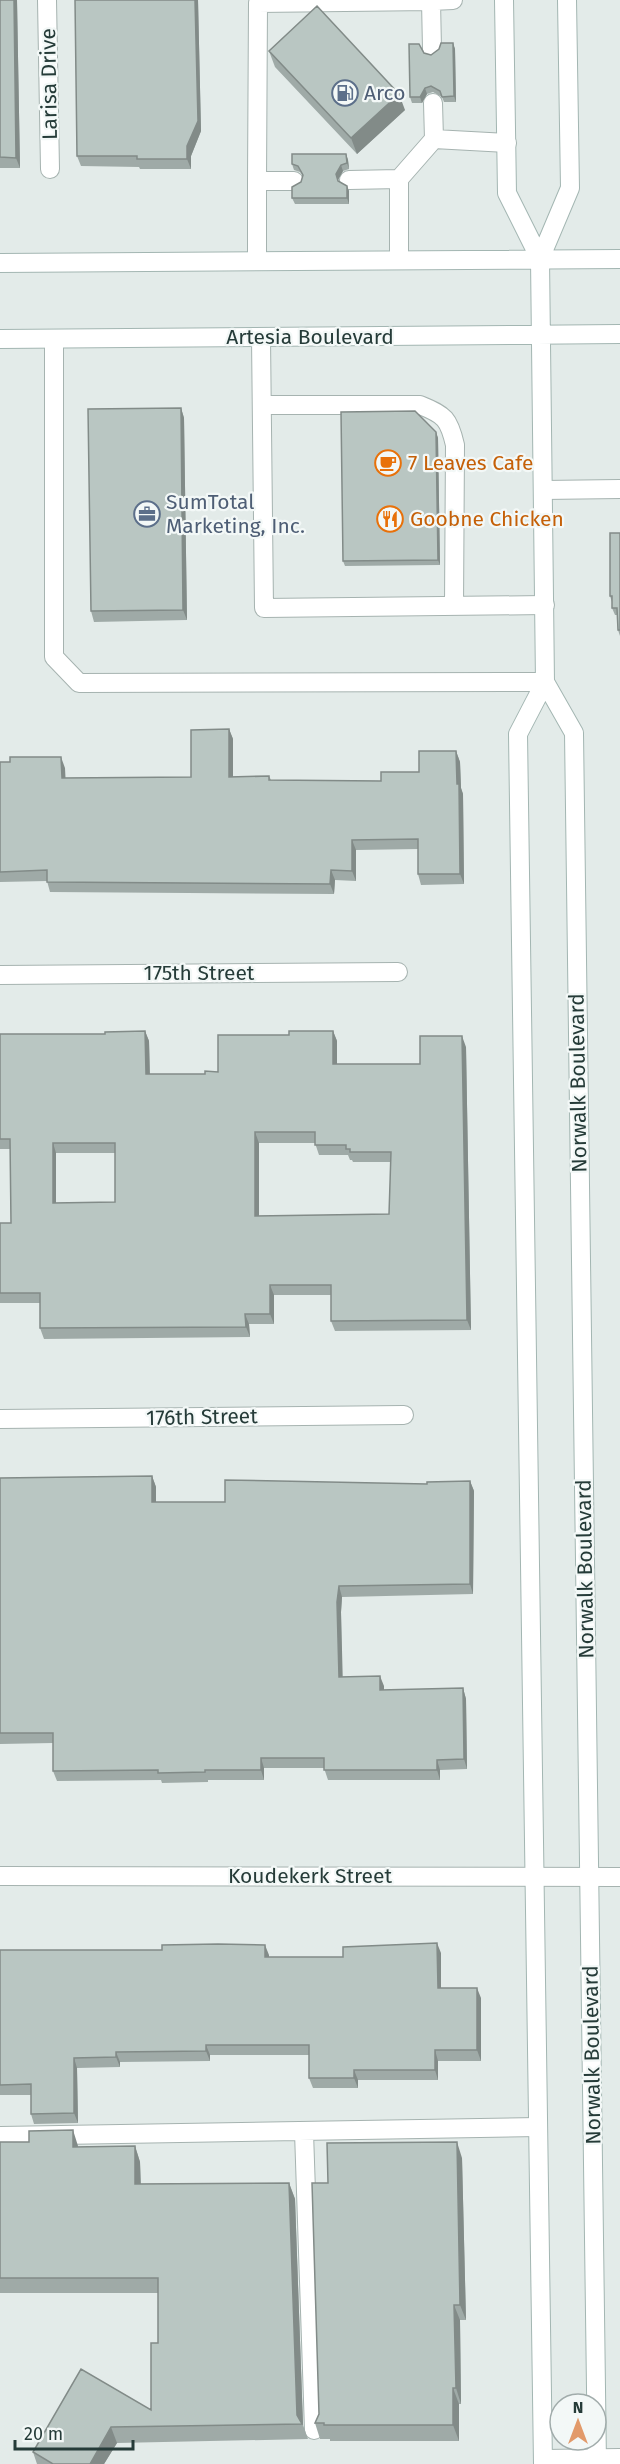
<svg xmlns="http://www.w3.org/2000/svg" width="620" height="2464" font-family="'Fira Sans',sans-serif">
<style>
.lines{fill:none;stroke-linecap:round;stroke-linejoin:round}
.service-casing{stroke:#a6b3b0;stroke-width:20}
.minor-casing{stroke:#a6b3b0;stroke-width:20}
.secondary-casing{stroke:#a3b6b2;stroke-width:20}
.service{stroke:#fff;stroke-width:18}
.minor{stroke:#fff;stroke-width:18}
.secondary{stroke:#fff;stroke-width:18}
.wall{fill:#9faaa7;fill-rule:evenodd}
.shaded-wall{fill:#828b88}
.building{fill:#b9c6c2;stroke:#828b88;stroke-width:1.5;fill-rule:evenodd}
.labels{text-anchor:middle;stroke-width:4.5;stroke-linejoin:round;paint-order:stroke}
.street-label{font-size:21px;fill:#253b38;stroke:#f3f8f7}
.service-label{font-size:21px;fill:#4e5e75;stroke:#f3f8f7;text-anchor:start}
.food-label{font-size:21px;fill:#c56008;stroke:#f3f8f7;text-anchor:start}
</style>
<rect width="100%" height="100%" fill="#e3ebe9"/>
<g class="lines">
<g class="service-casing">
<path id="service" d="M432 49 431 1 453 0
M433 103 434 139 507 143
M399 179 434 139
M349 180 399 179V260
M257 181 258 3 431 1
M257 261V181H294
M261 338 264 608 545 605
M54 339V657L79 683 545 682
M262 405H420C445 415 449 419 455 445L454 606
M543 490 620 489
M304 2132 314 2430
M0 2136 538 2127"/>
</g>
<g class="minor-casing">
<path id="minor" d="M47 0 50 169
M0 975 398 972
M0 1419 404 1415
M0 1876 620 1877
M543 2459 620 2458"/>
</g>
<g class="secondary-casing">
<path id="secondary" d="M504 0 507 193 540 259
M0 263 620 259
M0 339 620 334
M545 682 574 733 597 2464
M543 2464 518 734 545 682 540 259 570 188 567 0"/>
</g>
<use href="#service" class="service"/>
<use href="#minor" class="minor"/>
<use href="#secondary" class="secondary"/>
</g>
<path class="wall" d="M0 0H17L20 168H0Z
M75 0H198L201 131 191 156V169H140L139 167 81 166 77 156Z
M453 43 455 49 456 102H444L442 97 433 92 427 94 422 103H412L410 97 424 53 431 55 439 49Z
M269 51 405 110 357 154 275 67Z
M346 154 348 160 349 169 343 171 338 180V181L347 186 349 191V204H295L292 198 301 182 303 176 300 172 294 170 292 164Z
M181 408 184 418 187 620 94 622 91 611Z
M436 432 438 438 440 565 345 566 343 561Z
M620 533V636L618 630 617 615H615L612 608V602L610 596Z
M229 729 233 739V777L269 776 271 780 381 781 419 772 456 751 460 762 461 788 463 794 464 884 421 885 418 874V849L356 850V881L335 880 334 894 50 892 47 881 0 882V762L65 768V778L191 777Z
M145 1031 149 1041 150 1074H205L218 1072 289 1035 333 1031 337 1041V1064H420L466 1047 471 1330 335 1331 331 1321V1295H274V1324H249L250 1337 44 1339 40 1328V1303H0V1223H11L10 1149H0V1034H105ZM259 1143H315L319 1155H348L350 1160H352L353 1162H391L389 1214 259 1216ZM56 1153H115V1202L56 1203Z
M152 1476 156 1487V1502H225L470 1481 474 1491 473 1594 342 1597 341 1612 342 1677 384 1686V1690L463 1688 466 1699 467 1769 440 1770V1780H328L324 1768H264V1780H208V1782L162 1783 161 1780 57 1781 53 1771V1743L0 1744V1478Z
M0 1950 269 1955V1957H343L441 1953V1988L481 1998V2061H438V2080H358V2088H313L309 2078V2055H210V2061L120 2062V2067L77 2068 78 2123 34 2124 31 2114V2095H0Z
M0 2142 78 2147 135 2146 140 2162 141 2184 289 2183 295 2199 303 2425 308 2439 117 2443 104 2464H37L33 2452 151 2410 158 2343V2293H0Z
M462 2158 466 2320H460L461 2404H459V2441H330V2439H320L315 2423 319 2414 328 2183Z"/>
<path class="shaded-wall" d="M14 0H17L20 168 16 158Z
M195 0H198L201 131 191 156V169L187 159V146Z
M453 43 455 49 456 102 454 96Z
M425 88 427 94 422 103 420 97Z
M399 94 405 110 357 154 351 138Z
M346 154 348 160 349 169 347 163Z
M341 165 343 171 338 180 336 174Z
M347 186 349 191V204L347 198Z
M181 408 184 418 187 620 183 610Z
M436 432 438 438 440 565 438 560Z
M229 729 233 739V787L229 777Z
M456 751 460 762 461 788 463 794 464 884 460 874Z
M61 757 65 768 66 788 62 778Z
M352 840 356 850V881L352 871Z
M331 870 335 880 334 894 330 884Z
M145 1031 149 1041 150 1085 146 1074Z
M333 1031 337 1041V1074L333 1064Z
M462 1036 466 1047 471 1330 467 1320Z
M255 1132 259 1143V1227L255 1216Z
M53 1143 56 1153V1214L53 1203Z
M270 1285 274 1295V1324L270 1314Z
M245 1314 249 1324 250 1337 246 1327Z
M152 1476 156 1487V1512L152 1502Z
M470 1481 474 1491 473 1594 470 1584Z
M339 1586 342 1597 341 1612 343 1688 339 1677 337 1602Z
M380 1676 384 1686V1700L380 1690Z
M463 1688 466 1699 467 1769 464 1759Z
M261 1758 264 1768V1780L261 1770Z
M437 1760 440 1770V1780L437 1770Z
M437 1943 441 1953V1998L438 1988Z
M265 1945 269 1955V1967L265 1957Z
M477 1988 481 1998V2061L477 2050Z
M206 2045 210 2055V2061L206 2051Z
M435 2050 438 2061V2080L435 2070Z
M116 2052 120 2062V2067L116 2057Z
M74 2058 77 2068 78 2123 74 2113Z
M354 2070 358 2080V2088L354 2078Z
M73 2130 78 2146 79 2162 73 2147Z
M457 2142 462 2158 466 2320 460 2305Z
M135 2146 140 2162 141 2200 135 2184Z
M289 2183 295 2199 303 2425 297 2415Z
M454 2305 460 2320 461 2404 456 2388Z
M453 2388 459 2404V2441L453 2425Z
M111 2427 117 2443 104 2464H90Z"/>
<path class="building" d="M0 0H14L16 158 0 157Z
M75 0H195L198 121 187 146V159H137V156H77Z
M317 6 399 94 351 138 269 51Z
M441 43H453L454 96 442 97 440 91 431 86 425 88 420 97H410L409 44H419L424 53 431 55 439 49Z
M292 154H346L347 163 341 165 336 174 338 181 347 186V198H292V187L301 182 303 175 298 166 292 164Z
M181 408 183 610 91 611 88 409Z
M415 411 436 432 438 560 343 561 341 412Z
M610 533H620V630H618L617 608H612V596H610Z
M229 729V777L269 776V780L381 781V772H419V751H456L457 784H459L460 874H418V839L352 840V871L331 870 330 884 47 882V870L0 872V762H10V757H61L62 778 191 777V730Z
M145 1031 146 1074H205V1071L218 1072V1035H289V1031H333V1064H420V1036H462L467 1320 331 1321V1285H270V1314H245L246 1327 40 1328V1293H0V1223H11L10 1139H0V1034H105V1032ZM255 1132H315V1145H346V1149H350V1152H391L389 1214 255 1216ZM53 1143H115V1202L53 1203Z
M152 1476V1502H225V1480L427 1484V1482L470 1481V1584L339 1586 337 1602 339 1677 380 1676V1690L463 1688 464 1759 437 1760V1770H324V1758H261V1770H205V1772L158 1773V1770L53 1771V1733H0V1478Z
M437 1943 438 1988H477V2050H435V2070H354V2078H309V2045H206V2051L116 2052V2057L74 2058V2113L31 2114V2084L0 2085V1950H162V1945L218 1944 265 1945V1957H343V1947Z
M73 2130V2147L135 2146V2184L289 2183 297 2415 302 2424 111 2427 90 2464H53L33 2452 81 2369 151 2410V2343H158V2278H0V2142H29V2131Z
M457 2142 460 2305H454L456 2388H453V2425H324V2423H315L319 2414 312 2183H328L327 2143Z"/>
<defs>
<g id="fuel-ring" transform="scale(1.35)"><circle r="9.5" fill="#f3f8f7" stroke="#5c6f8a" stroke-width="1.5"/><path d="M-5.5-6h7V0h2V4h1.3V-2.5L3-4.5l.8-.8L6-3V5H2.5V1h-1V6h-7ZM-4.2-4.7v3.2H.2V-4.7Z" fill="#5c6f8a"/></g>
<g id="cafe-ring" transform="scale(1.35)"><circle r="9.5" fill="#f3f8f7" stroke="#e8710a" stroke-width="1.5"/><path d="M-5.5-4.5H6V0H3Q3 3.5 0 3.5H-2.5Q-5.5 3.5-5.5 0ZM3-3.2v2h1.7v-2ZM-6 4.5H4V6H-6Z" fill="#e8710a"/></g>
<g id="office-ring" transform="scale(1.35)"><circle r="9.5" fill="#f3f8f7" stroke="#5c6f8a" stroke-width="1.5"/><path d="M-6-3h4V-5.5h4V-3h4V5H-6ZM-1-4.5V-3h2v-1.5ZM-6 0V1H6V0Z" fill="#5c6f8a"/></g>
<g id="restaurant-ring" transform="scale(1.35)"><circle r="9.5" fill="#f3f8f7" stroke="#e8710a" stroke-width="1.5"/><path d="M-5-6h1v4h1v-4h1v4h1v-4h1v5L-1.5 .5V6h-2V.5L-5-1ZM5-6V6H3V1.5H1.5Q1.5-4 5-6Z" fill="#e8710a"/></g>
</defs>
<g fill-rule="evenodd">
<use href="#fuel-ring" x="345" y="93"/>
<use href="#cafe-ring" x="388" y="463"/>
<use href="#office-ring" x="147" y="514"/>
<use href="#restaurant-ring" x="390" y="519"/>
</g>
<g class="labels">
<g class="street-label">
<text transform="translate(49 84) rotate(-91)" y="7">Larisa Drive</text>
<text x="310" y="344">Artesia Boulevard</text>
<text x="199" y="980">175th Street</text>
<text transform="translate(578 1083) rotate(-91)" y="7">Norwalk Boulevard</text>
<text transform="translate(202 1417) rotate(-1)" y="7">176th Street</text>
<text transform="translate(585 1569) rotate(-91)" y="7">Norwalk Boulevard</text>
<text x="310" y="1883">Koudekerk Street</text>
<text transform="translate(592 2055) rotate(-91)" y="7">Norwalk Boulevard</text>
</g>
<g class="service-label">
<text x="364" y="100">Arco</text>
<text x="166" y="509">SumTotal<tspan x="166" dy="24">Marketing, Inc.</tspan></text>
</g>
<g class="food-label">
<text x="408" y="470">7 Leaves Cafe</text>
<text x="410" y="526">Goobne Chicken</text>
</g>
</g>
<g transform="translate(578 2422)"><circle r="28" fill="#f3f8f7" stroke="#a1acab" stroke-width="1.5"/>
<path d="M0-4.5L10 22L0 15L-10 22Z" fill="#e29a6a"/>
<text y="-9" font-size="16" font-weight="bold" text-anchor="middle" fill="#253b38">N</text>
</g>
<path d="M15 2440v9h118v-9" fill="none" stroke="#253b38" stroke-width="3"/>
<text x="24" y="2440" font-size="18" fill="#253b38" stroke="#f3f8f7" stroke-width="4.5" paint-order="stroke">20 m</text>
</svg>
